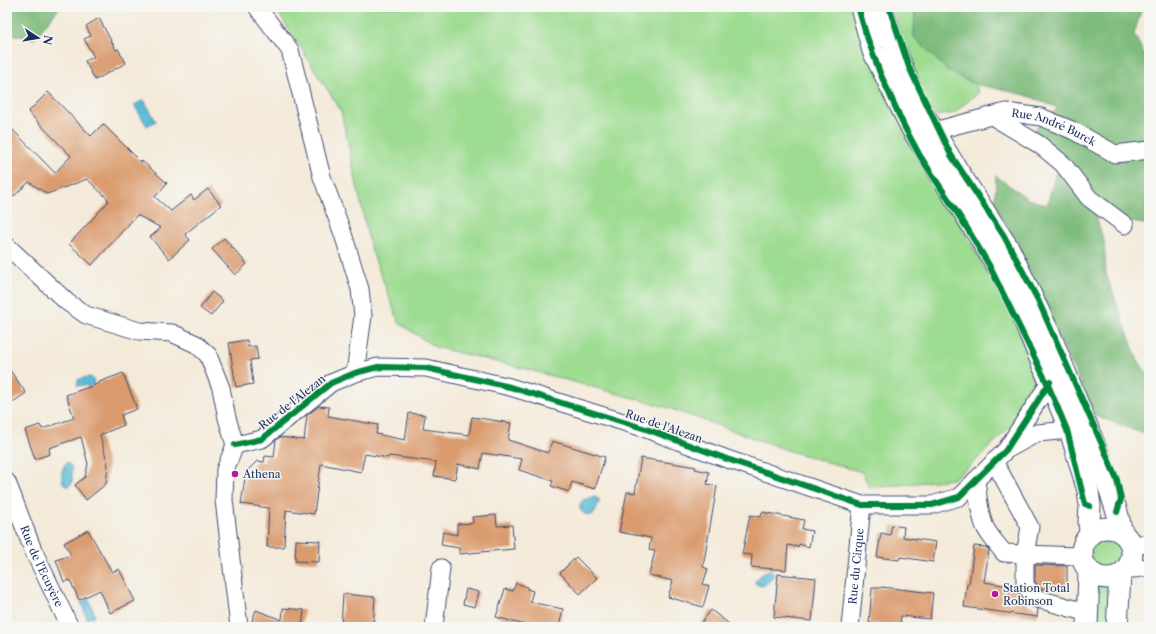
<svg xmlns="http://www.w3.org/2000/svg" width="1156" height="634" font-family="'Libre Caslon Text',serif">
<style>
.green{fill:#9ddc91;stroke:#5c8678}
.forest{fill:#7ebc7b;stroke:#4c766c}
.water{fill:#58b9d6;stroke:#3a749a}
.building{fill:#da9b6e}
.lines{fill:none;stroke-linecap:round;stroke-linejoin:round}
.minor-casing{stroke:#3c4b70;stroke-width:19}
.major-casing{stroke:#3c4b70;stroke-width:23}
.minor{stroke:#fff;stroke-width:17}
.major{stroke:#fff;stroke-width:21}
.cycleway-casing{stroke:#f6f6f2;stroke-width:8}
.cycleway{stroke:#00873e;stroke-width:6}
.poi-dot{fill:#b5179e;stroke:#f6f6f2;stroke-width:1.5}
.labels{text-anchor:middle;stroke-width:3;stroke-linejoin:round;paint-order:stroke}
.street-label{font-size:11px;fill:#1b2f5e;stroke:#f6f6f2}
.poi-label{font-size:11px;fill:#1b2f5e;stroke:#f6f6f2;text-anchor:start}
</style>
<rect width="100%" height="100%" fill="#f6f6f2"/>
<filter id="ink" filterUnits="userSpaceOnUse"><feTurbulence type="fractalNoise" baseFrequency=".025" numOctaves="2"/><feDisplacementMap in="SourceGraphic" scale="8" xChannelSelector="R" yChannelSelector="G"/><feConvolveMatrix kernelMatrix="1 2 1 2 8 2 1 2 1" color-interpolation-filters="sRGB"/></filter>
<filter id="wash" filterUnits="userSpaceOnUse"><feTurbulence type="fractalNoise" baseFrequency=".012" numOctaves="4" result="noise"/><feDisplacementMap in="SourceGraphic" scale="16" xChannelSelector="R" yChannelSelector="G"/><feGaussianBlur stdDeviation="0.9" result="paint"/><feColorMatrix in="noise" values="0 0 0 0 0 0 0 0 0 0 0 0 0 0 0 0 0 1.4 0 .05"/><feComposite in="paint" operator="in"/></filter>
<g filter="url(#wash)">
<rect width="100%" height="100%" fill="#f4ead9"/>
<path class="green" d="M275 7H853L962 228 1021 332 1034 378 1014 423 971 465 953 479 870 488 862 472 790 451 663 406 526 369 435 347 399 323 370 246 341 111Z
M893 7H915L914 37 963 78 975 84 979 92 954 113 937 116 924 103 906 55Z
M1091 553a17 17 0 1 1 34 0a17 17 0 1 1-34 0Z
M1096 576 1104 579H1112L1117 627H1087Z"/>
<path class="forest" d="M7 7H60L34 39 7 33Z
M915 7H1142L1134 34 1149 64V208L1145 210 1149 217V225L1131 222 1089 198 1104 241 1106 274 1137 359 1149 377V427L1144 434 1096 416 995 203 996 176 1028 199 1047 205 1057 169 1028 136 1058 108 1026 95 975 84 949 72 914 37Z"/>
<path class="water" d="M144 100 156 121 147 126 134 105Z
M90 377 93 379 95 392 85 385 77 386 78 380 83 378Z
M67 462 72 467C71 473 73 477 72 483L68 487 63 483C61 475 61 468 67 462Z
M595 497 600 500 595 511 592 515C580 516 575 505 585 499 588 498 592 498 595 497Z
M771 570 774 573C773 579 768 583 763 586L756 584 755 581C760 576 764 571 771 570Z
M89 599 95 616 87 619 81 602Z"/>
<g id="blocks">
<path class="building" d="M99 18 116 50 118 49 126 63 95 80 85 61 94 57 84 39 91 36 86 26Z
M48 92 91 136 103 124 141 162 142 161 167 183 155 197 171 211 191 195 194 200 208 189 221 205 185 234 190 240 169 259 150 237 161 228 137 215 92 265 69 244 109 201 107 200 108 199 87 179 47 194 29 182 14 196 7 188V124L55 173 71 156 28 112Z
M224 238 247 264 235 275 212 249Z
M212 292 223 301 211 316 200 308Z
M247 340 248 347 256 346 258 359 250 360 253 384 236 387 229 343Z
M7 366 26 393 7 406Z
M123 373 137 409 121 415 124 425 100 435 108 465 106 484 86 500 75 485 85 477 88 464 81 437 49 448 50 454 35 459 25 430 40 425 42 429 74 418 66 395 100 383 99 382Z
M319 406 329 407 328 416 378 425 376 434 405 440 409 413 425 415 423 429 469 435 472 417 511 423 508 440 548 453 552 441 605 457 595 489 572 482 569 492 551 486 553 481 519 470 522 459 483 453 480 469 458 464 455 479 434 476 436 462 389 456 388 458 365 454 361 472 321 464 314 514 286 510 284 547H267L269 508 241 504 246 472 257 461 264 462 265 456 274 457 276 440 280 437 304 440 307 415Z
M641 458 696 467 695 469 709 472 707 484 717 486 703 567 708 569 703 584 709 586 703 607 668 597 673 581 649 575 655 551 649 550 651 538 619 532 627 492 635 493Z
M762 512 804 520 802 529 812 531 809 547 799 544 798 547 788 545 786 570 751 567 752 555 742 554 750 515 761 517Z
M496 515 497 526 512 525 514 549 459 554V548L441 545 443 532 457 535V524L473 523 472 517Z
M892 525 904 527 903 537 936 542 933 562 900 557 899 560 877 557 881 533 890 535Z
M88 530 112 572 119 569 135 601 110 613 100 590 79 600 70 580 64 582 56 560 71 555 64 543Z
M296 540 320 541 319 562 295 561Z
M974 546 986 547 989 550 984 582 1016 587 1017 591 1027 604 1038 609 1037 617 964 607 967 584H969Z
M576 557 597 578 580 594 560 573Z
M1035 565 1067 566V589H1041L1035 582Z
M778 574 816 578 812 621 774 617Z
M516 583 527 587V589L533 591 530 602 563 609 559 627H532L496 617 505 589 513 591Z
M882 587 933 593 930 619 901 616 900 626 869 623 872 588H880Z
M466 589 479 592 475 607 463 604Z
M343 594 375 597 373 627H341Z
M283 608 304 610 302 627H261L251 623 256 610 282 620Z
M711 610 733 627H698Z"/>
</g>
</g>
<g filter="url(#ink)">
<use href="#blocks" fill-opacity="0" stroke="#3c4b70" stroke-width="1"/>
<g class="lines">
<g class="minor-casing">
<g id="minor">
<path d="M257 7 290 50 322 177 343 234 360 289 363 316 355 373"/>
<path d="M992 116 1040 145 1063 164 1089 198 1125 225"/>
<path id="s1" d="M934 131 1006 112 1041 117 1074 131 1115 154 1149 150"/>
<path d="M7 246 67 302 86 315 139 331 172 333 196 344 208 355 221 388 227 418 235 445 225 470 224 500 239 627"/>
<path d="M235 445 262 439 331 383 355 373 378 367 426 368 510 387 646 429 727 459 862 505H932L959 497 1006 450 1050 382"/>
<path d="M1008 449 1037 433 1070 430"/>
<path d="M976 480C978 496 979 513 985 527 990 537 998 545 1004 553L1025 554 1030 527 994 461"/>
<path id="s2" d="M7 482 33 550 70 627"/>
<path d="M1131 543 1149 545"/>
<path d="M1081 554 1077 556 1025 554V585L1035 598 1088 613"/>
<path d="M1126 570 1149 567"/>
<path d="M434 627 441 568"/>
<path id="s3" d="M850 627 862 505"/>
</g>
</g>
<g class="major-casing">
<path id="major" d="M861 7 873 51 912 129 1003 275 1019 308 1070 430 1088 491 1090 506 1089 521 1090 534
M882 7 892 41 916 102 956 168 1009 249 1051 337 1099 456 1117 512 1122 532
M1082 553a25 25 0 1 1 50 0a25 25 0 1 1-50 0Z
M1087 627 1089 572
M1117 627 1120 576"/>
</g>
<use href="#minor" class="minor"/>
<use href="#major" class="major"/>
<g class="cycleway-casing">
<path id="cycleway" d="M858 7 866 34 880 73 904 126 920 156 967 228 989 265 1048 385 1067 430 1085 504 1090 506
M889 7 909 67 939 130 951 155 1004 236 1038 300 1104 449 1117 480 1121 499 1117 512
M235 445 262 439 331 383 355 373 378 367 426 368 510 387 646 429 727 459 862 505H932L959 497 1006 450 1050 382"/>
</g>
<use href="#cycleway" class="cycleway"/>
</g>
</g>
<g class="poi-dot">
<circle cx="235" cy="474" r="4"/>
<circle cx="995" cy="594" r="4"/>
</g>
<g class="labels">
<g class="street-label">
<text dy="4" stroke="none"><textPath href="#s1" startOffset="125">Rue André Burck</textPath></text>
<text transform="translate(292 402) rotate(-38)" y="4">Rue de l'Alezan</text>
<text transform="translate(664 426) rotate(19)" y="4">Rue de l'Alezan</text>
<text dy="4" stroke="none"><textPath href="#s2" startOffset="91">Rue de l'Ecuyère</textPath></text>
<text dy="4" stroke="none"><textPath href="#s3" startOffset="61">Rue du Cirque</textPath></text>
</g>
<g class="poi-label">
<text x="243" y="478">Athena</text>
<text x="1003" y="592">Station Total<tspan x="1003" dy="13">Robinson</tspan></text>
</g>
</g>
<rect width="1156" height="634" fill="none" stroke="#f6f6f2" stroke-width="24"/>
<g transform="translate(38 38) rotate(102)" stroke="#f6f6f2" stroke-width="3" paint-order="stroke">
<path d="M0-3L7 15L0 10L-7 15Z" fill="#1b2f5e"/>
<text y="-6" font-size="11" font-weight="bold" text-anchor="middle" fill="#1b2f5e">N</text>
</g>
</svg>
